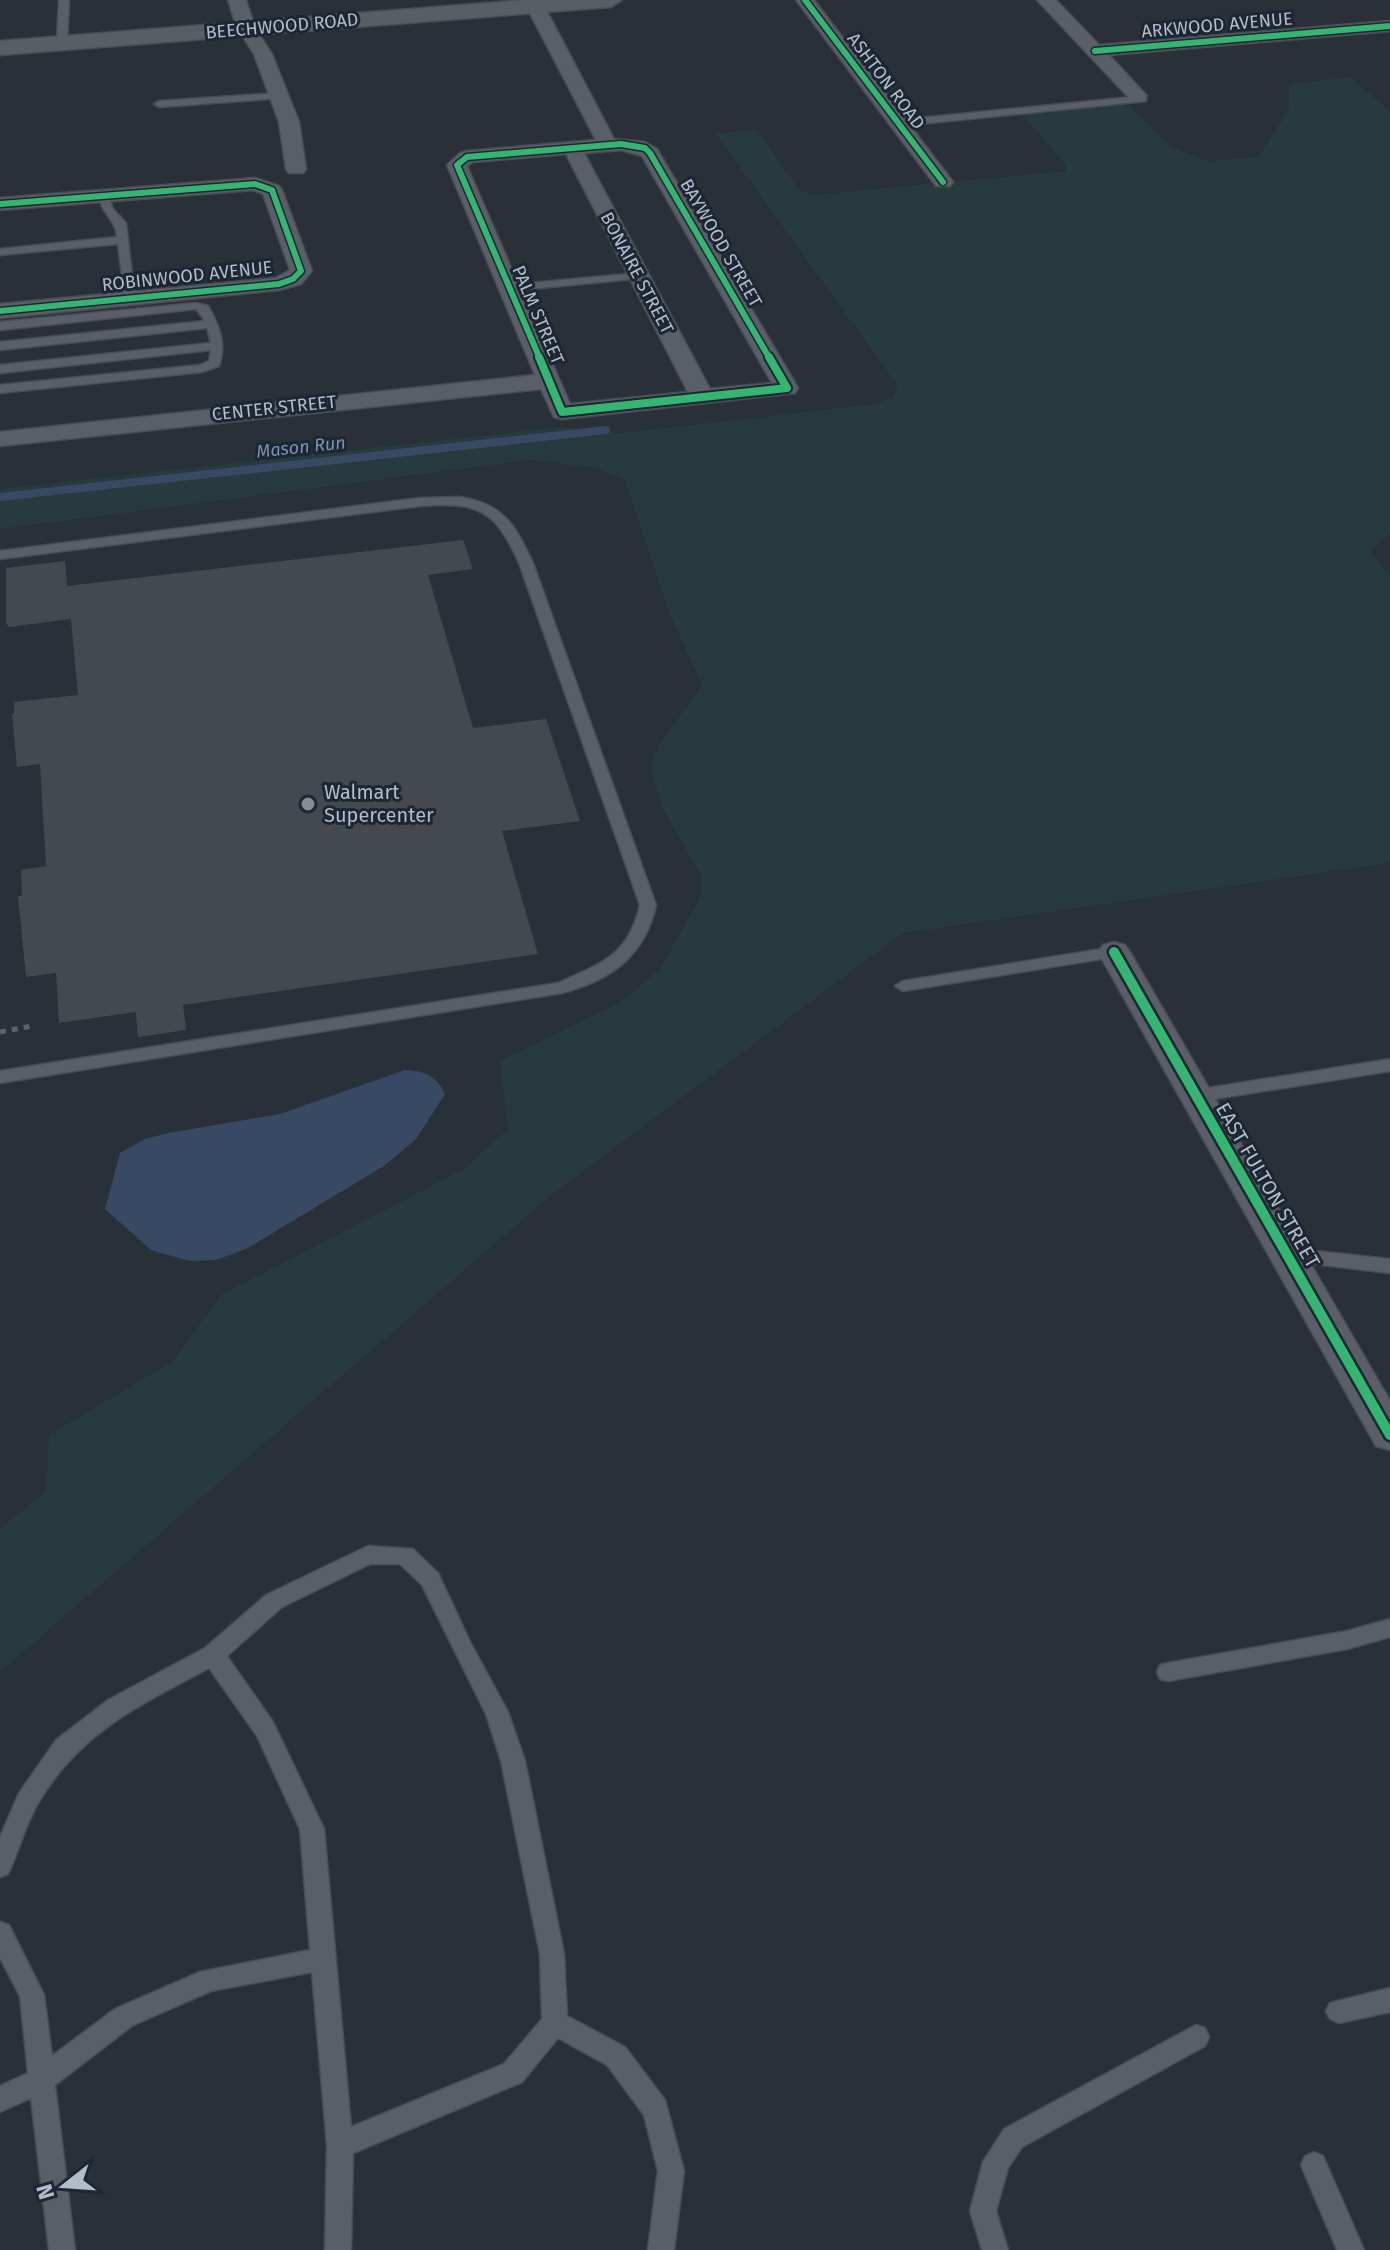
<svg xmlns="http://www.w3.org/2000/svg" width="1390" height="2250" font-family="'Fira Sans',sans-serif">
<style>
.green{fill:#273a3e}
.water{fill:#384963}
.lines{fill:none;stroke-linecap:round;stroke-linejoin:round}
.stream{stroke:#384963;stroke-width:8}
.building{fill:#444950}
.lane-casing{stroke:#484c53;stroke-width:3}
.street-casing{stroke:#484c53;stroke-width:3}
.secondary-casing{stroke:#484c53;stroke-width:3}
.path{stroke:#5d636a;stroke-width:5;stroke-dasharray:6 6;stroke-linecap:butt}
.lane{fill:#5a5e66;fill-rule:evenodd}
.street{fill:#5a5e66;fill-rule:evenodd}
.secondary{fill:#595d64;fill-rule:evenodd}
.cycleway-far2-casing{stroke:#1d2633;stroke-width:9}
.cycleway-far1-casing{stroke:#1d2633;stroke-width:12}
.cycleway-casing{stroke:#1d2633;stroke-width:15}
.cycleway-far2{stroke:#33b770;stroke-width:6}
.cycleway-far1{stroke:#33b770;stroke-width:8}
.cycleway{stroke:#33b770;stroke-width:10}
.poi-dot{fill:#848b96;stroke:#1d2633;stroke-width:3}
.labels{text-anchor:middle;stroke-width:6;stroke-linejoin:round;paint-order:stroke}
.far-street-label{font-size:18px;fill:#b4bcc9;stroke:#1d2633}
.far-water-label{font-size:18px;font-style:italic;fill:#7c92b1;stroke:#1d2633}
.poi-label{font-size:20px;fill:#b4bcc9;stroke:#1d2633;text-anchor:start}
.street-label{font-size:20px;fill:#b4bcc9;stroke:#1d2633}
</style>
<rect width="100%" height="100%" fill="#2a3038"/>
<path class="green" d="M1351 77 1390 112V534L1370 551 1390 575V863L903 933 551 1195 0 1672V1529L46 1491 49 1435 173 1361 221 1295 464 1169 508 1129 500 1061 621 1002 660 969 702 894V877L663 809 651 767 660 744 702 685 670 614 625 480 596 468 530 460 0 529V489L561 427 621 433 875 404 893 397 898 386 716 134 757 129 800 191 812 195 1066 171V165L1021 113 1126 103 1171 147 1208 161 1258 157 1289 110V84Z"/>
<path class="water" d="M405 1070C425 1071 436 1075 445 1094L416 1139 384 1166 246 1249 216 1260 189 1261 151 1250 105 1209 120 1153 145 1139 169 1133 280 1114Z"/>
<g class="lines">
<path class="stream" d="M0 497 606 430"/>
</g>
<path class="building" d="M463 540 473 569 428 575 473 728 546 719 580 821 502 831 538 954 183 1005 186 1030 138 1037 136 1012 59 1023 56 973 26 977 18 896H22L21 870 46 866 40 764 17 767 12 714 14 713V702L78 695 71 619 9 627 6 623V568L65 561 67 586Z"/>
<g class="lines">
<g class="lane-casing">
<path id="lane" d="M59 0H69L67 43 62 46 57 43Z
M279 93 284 96 282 98 159 107 154 104 159 101Z
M1143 96 1146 97V101L899 126 894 123 899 120Z
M100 194H108L113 209 126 223 135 301 125 299 118 244 0 255V249L117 237C115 216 99 214 100 194Z
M639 273 643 274V278L509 291 503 288 509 285Z
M196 303 208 306C219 325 227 344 219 366L202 372 0 393V385L200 365 209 361 211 350 0 373V365L211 343 207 328 0 350V342L205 321 196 309 0 330V322Z
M460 497C504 504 515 525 533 563L656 905C645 956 611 980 562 993L0 1083V1071L558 983C602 963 628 956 640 905L519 563C495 509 478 502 420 506L0 559V551L420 498Z
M1114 947 1120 948 1122 952 1120 956 903 991 895 986 903 981Z
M1390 1059V1071L1196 1102 1187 1096 1196 1090Z
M1287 1248 1390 1259V1273L1280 1260 1277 1255 1280 1250Z
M368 1546 413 1549 438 1573 470 1642 508 1712 525 1761 564 1954 567 2016 625 2047 665 2100 684 2171 674 2250H648L658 2171 644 2115 607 2065 558 2038 522 2082 353 2153 351 2250H325L327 2145 312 1972 211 1991 133 2025 55 2085 75 2250H49L31 2098 0 2112V2086L28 2073 20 1996 0 1958V1922L9 1925 44 1995 52 2056 115 2009 200 1972 310 1950 300 1829 257 1736 209 1668C139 1706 79 1732 37 1805 25 1826 19 1851 8 1874L0 1877V1837L19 1793 56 1740 108 1700 205 1648 266 1595ZM370 1564H400L422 1585 486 1714 501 1761 540 1954 542 2019 504 2064 351 2127 324 1829 273 1722 227 1656 282 1607Z
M1390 1619V1637L1347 1649 1168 1681 1160 1679 1157 1672 1160 1665 1168 1663 1347 1631Z
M1390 1988V2012L1339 2023 1330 2019 1326 2011 1330 2003Z
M1196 2025 1205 2028 1209 2037 1205 2046 1022 2147 1008 2168 996 2211 1008 2250H982L970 2211 983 2162 1004 2129Z
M1314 2152 1323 2156 1364 2250H1337L1301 2165 1305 2156Z"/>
</g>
<g class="street-casing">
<path id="street" d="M228 0H246L255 28 272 54 299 122 306 169 303 173H289L286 169 279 122 254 54 237 28Z
M523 0H541L614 139 645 142 657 149 798 388 795 393 562 419 554 417 541 389 0 446V432L535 375 447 165 460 153 467 151 596 140ZM621 150 642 156 772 383 710 389 584 153ZM566 154 688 392 570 404 467 166 472 162Z
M796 0H814L950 178 953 182 950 186H936Z
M1037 0H1056L1099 45 1390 21V31L1109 55 1147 96 1138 102 1131 100Z
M255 178 279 186 282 190 312 271 301 284 279 290 0 318V304L276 278 290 270 263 194 253 190 0 210V198Z
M1114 942 1125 945 1130 952 1390 1401V1450L1376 1446 1098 952 1103 945Z"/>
</g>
<g class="secondary-casing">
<path id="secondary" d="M525 0H622L611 7 0 55V41Z"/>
</g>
<path class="path" d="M0 1032 32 1026"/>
<use href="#lane" class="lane"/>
<use href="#street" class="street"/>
<use href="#secondary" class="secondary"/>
<g class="cycleway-far2-casing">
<path id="cycleway-far2" d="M805 0 943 182
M1095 51 1390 26
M0 204 255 184 272 190 301 271 293 279 279 284 0 311
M540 359 457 165 467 157 621 144 645 148 650 153 770 359"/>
</g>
<g class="cycleway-far1-casing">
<path id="cycleway-far1" d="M539 357 562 412 787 388 769 357"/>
</g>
<g class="cycleway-casing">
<path id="cycleway" d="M1114 952 1390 1435"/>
</g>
<use href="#cycleway-far2" class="cycleway-far2"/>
<use href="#cycleway-far1" class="cycleway-far1"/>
<use href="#cycleway" class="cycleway"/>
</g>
<circle class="poi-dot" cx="308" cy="804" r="8"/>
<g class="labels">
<g class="far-street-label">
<text transform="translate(1217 25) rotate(-5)" y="6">ARKWOOD AVENUE</text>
<text transform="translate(282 26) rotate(-5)" y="6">BEECHWOOD ROAD</text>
<text transform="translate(886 81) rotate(53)" y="6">ASHTON ROAD</text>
<text transform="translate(721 243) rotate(60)" y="6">BAYWOOD STREET</text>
<text transform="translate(637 273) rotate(62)" y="6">BONAIRE STREET</text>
<text transform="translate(187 276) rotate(-6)" y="6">ROBINWOOD AVENUE</text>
<text transform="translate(538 315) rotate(67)" y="6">PALM STREET</text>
<text transform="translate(274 408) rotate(-6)" y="6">CENTER STREET</text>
</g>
<g class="far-water-label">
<text transform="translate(301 447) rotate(-6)" y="6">Mason Run</text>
</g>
<g class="poi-label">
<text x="324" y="799">Walmart<tspan x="324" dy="23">Supercenter</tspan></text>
</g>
<g class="street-label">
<text transform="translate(1268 1185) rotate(60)" y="7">EAST FULTON STREET</text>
</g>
</g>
<g transform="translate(64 2186) rotate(253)" stroke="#1d2633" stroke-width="6" paint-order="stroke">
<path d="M0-6L14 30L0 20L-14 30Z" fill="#b4bcc9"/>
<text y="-12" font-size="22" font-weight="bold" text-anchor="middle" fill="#b4bcc9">N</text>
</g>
</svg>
